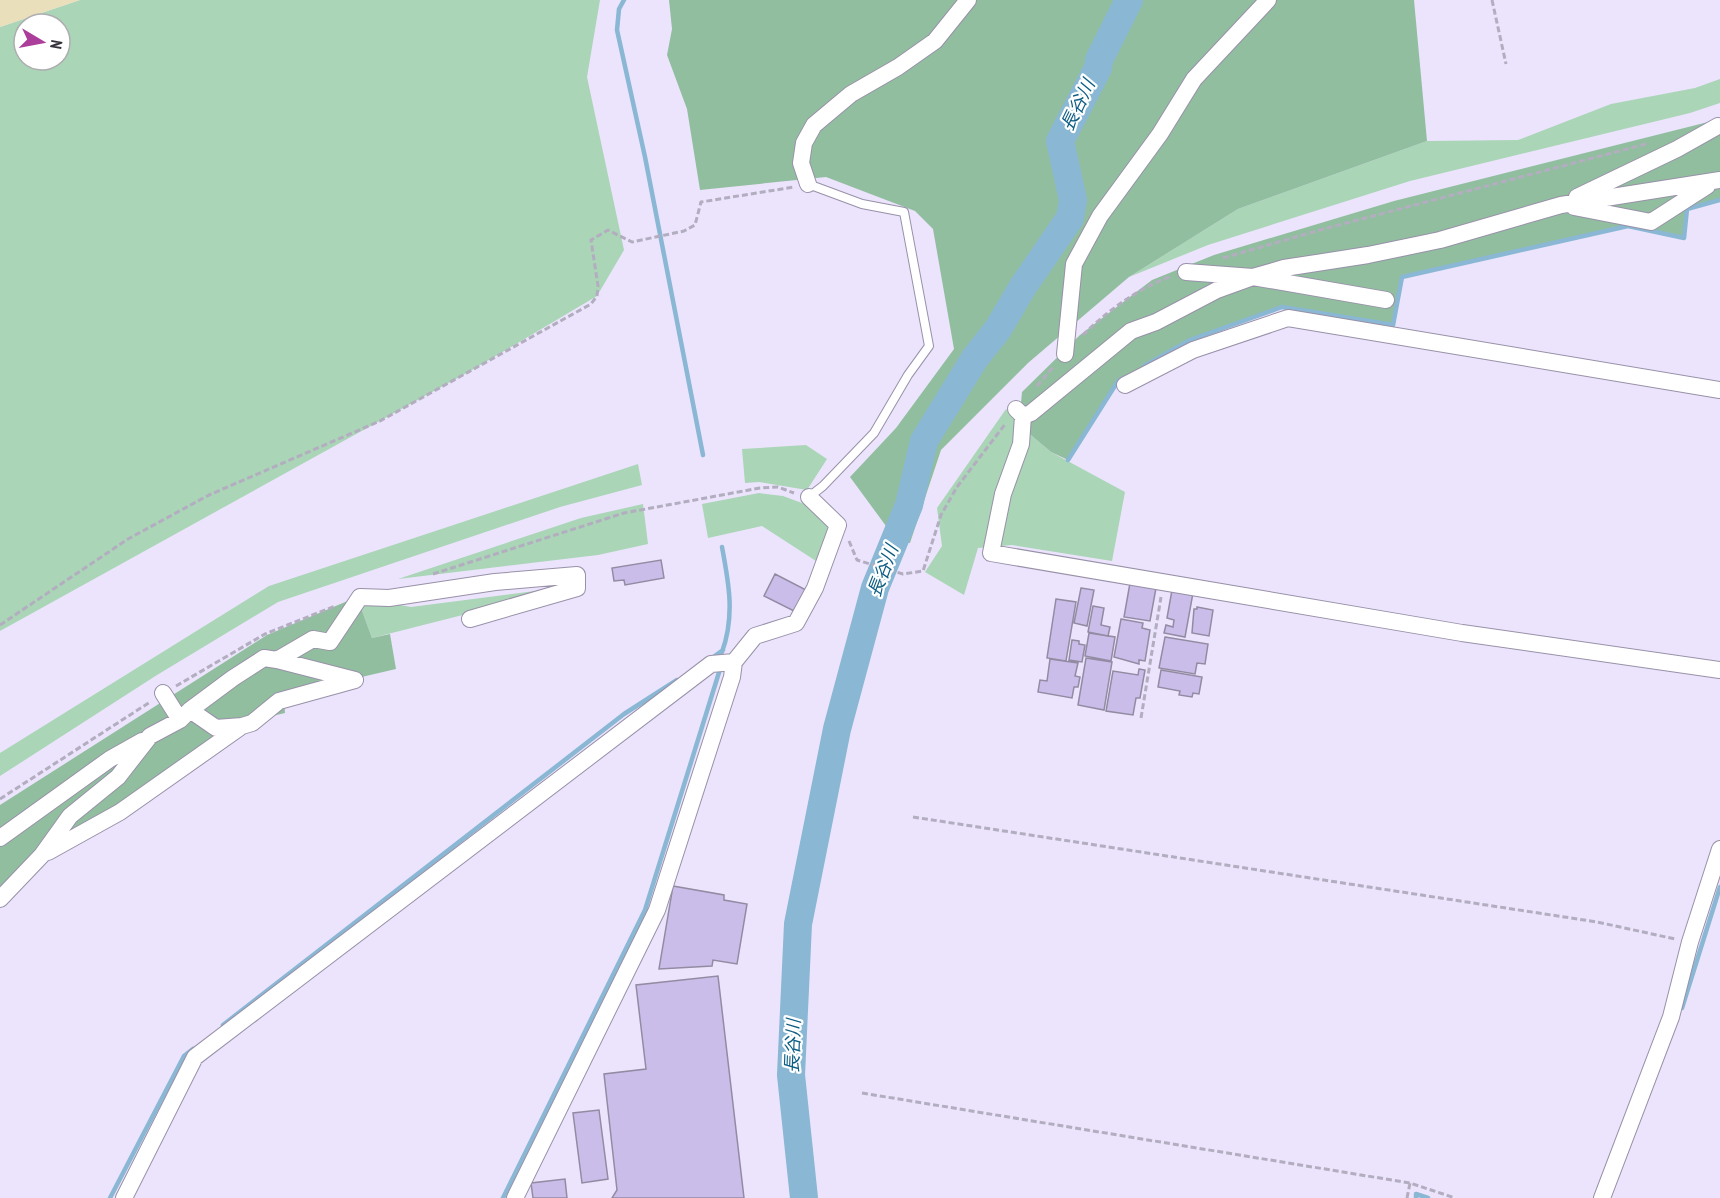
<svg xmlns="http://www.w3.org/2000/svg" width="1720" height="1198" font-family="'PT Sans Narrow','Noto Sans JP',sans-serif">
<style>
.green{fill:#aad5b7;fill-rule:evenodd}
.forest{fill:#92bea0}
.sand{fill:#e9dfba}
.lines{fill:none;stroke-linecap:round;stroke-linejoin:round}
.stream{stroke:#89b7d4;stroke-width:4.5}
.river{stroke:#89b7d4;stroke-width:28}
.building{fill:#cbbde9;stroke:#928ba2;stroke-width:1.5}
.lane-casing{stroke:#9891a8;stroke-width:10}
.street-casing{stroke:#9891a8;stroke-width:18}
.path{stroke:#b3adc0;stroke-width:3;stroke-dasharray:6 3;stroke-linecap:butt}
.lane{stroke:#fff;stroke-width:8}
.street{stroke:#fff;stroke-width:16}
.labels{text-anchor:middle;stroke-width:4.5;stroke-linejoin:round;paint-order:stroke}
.water-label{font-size:18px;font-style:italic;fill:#0d5d84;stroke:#fff}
</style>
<rect width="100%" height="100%" fill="#ebe4fc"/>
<path class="green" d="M80 0H600L587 77 624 250 597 296 472 370 0 631V27ZM24 24H60V60H24Z
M1720 79V103L1690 113 1410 181 1208 245 1129 277 1238 209 1427 141 1518 140 1611 104 1695 88Z
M1006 409 1019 425 1051 452 1125 492 1112 561 1012 545 978 548 964 595 925 572 942 546 937 508Z
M806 445 827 459 807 490 759 482 745 483 742 449Z
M638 464 642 485 560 507 278 602 157 675 0 776V753L269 586Z
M759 493 783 496 810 506 831 530 816 561 762 526 708 538 702 504Z
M643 504 648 544 598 555 398 579 581 518Z
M581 585 372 638 357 597 411 607Z"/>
<path class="forest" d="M669 0H1414L1427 141 1238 209 1129 277 1028 363 941 450 910 543 897 541 850 477 896 428 954 349 933 229 915 211 826 177 700 190 687 109 667 55 672 29Z
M1720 119V200L1687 209 1684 238 1628 226 1403 277 1393 325 1282 307 1190 340 1118 381 1068 460 1051 452 1019 425 1022 392 1080 335 1152 280 1214 255 1394 201Z
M357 597 372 638 390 634 396 669 284 695 285 713 242 723 0 893V805L267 635Z"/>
<path class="sand" d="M0 0H80L0 27Z"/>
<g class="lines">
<path class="stream" d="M624 0 619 9 617 30 645 157 703 455
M1144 366 1190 340 1282 307 1393 325 1402 277 1628 226 1684 238 1687 209 1720 200
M1068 460 1118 381 1123 378
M722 547C729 584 735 616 722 652
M712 658 723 650
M1682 1008 1720 887
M223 1025 624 714 677 680
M110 1198 184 1056 193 1049
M503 1198 645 910 721 666
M1416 1198V1194L1428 1198"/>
<path class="river" d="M804 1198 791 1075 798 924 837 729 875 588 909 505 924 441 975 358 998 329 1022 288 1070 218 1073 200 1060 141 1098 68 1099 60 1129 0"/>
</g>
<path class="building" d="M661 560 664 578 625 585 624 580 614 581 612 568Z
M775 574 808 591 796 612 764 596Z
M1130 583 1156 588 1150 621 1124 617Z
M1081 588 1094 590 1087 626 1074 623Z
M1172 590 1193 593 1185 637 1164 633 1166 625 1173 627 1174 620 1167 618Z
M1056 599 1076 602 1066 661 1047 658Z
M1093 606 1104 608 1101 625 1110 627 1108 636 1088 632Z
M1197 607 1213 610 1209 636 1192 633 1194 609H1197Z
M1121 619 1143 623 1142 628 1150 630 1145 661 1139 660V664L1114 657Z
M1089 633 1115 637 1111 661 1085 656Z
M1165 637 1208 644 1205 664 1197 663 1195 674 1159 668Z
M1072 640 1079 641V644L1085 645 1082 662 1069 660Z
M1086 658 1112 662 1104 710 1078 705Z
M1050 659 1078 663 1075 676 1080 677 1078 687H1074L1072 698 1038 692 1040 680 1047 681Z
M1139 669 1145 670 1140 698H1136L1133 715 1106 711 1113 671 1138 675Z
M1161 670 1202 677 1199 694 1193 693 1192 697 1179 695 1180 691 1158 687Z
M673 886 724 895V900L747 904 737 964 713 960 712 966 659 969Z
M718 976 744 1198H612L617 1190 604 1074 646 1069 636 985Z
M599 1110 608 1179 582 1183 573 1113Z
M565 1179 567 1198H533L531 1183Z"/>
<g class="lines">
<g class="lane-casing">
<path id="lane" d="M808 184 862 204 904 212 929 346 908 375 874 433 823 486 809 497"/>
</g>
<g class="street-casing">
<path id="street" d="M808 184 801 163 804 143 814 125 851 94 898 67 935 41 968 0
M1577 197 1677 149 1718 126
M1574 207 1651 222 1707 186
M1186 272 1253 277 1386 300
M1065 354 1074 264 1100 216 1160 134 1194 79 1268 0
M1125 385 1193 350 1288 318 1720 390
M1016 409 1023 416 1021 444 1003 494 991 553 1462 633 1720 670
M1023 416 1031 413 1131 331 1156 322 1217 290 1253 277 1284 268 1368 255 1440 240 1561 205 1720 180
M277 660 355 680
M163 693 180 720
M190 710 216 728 242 726 252 723 279 701 355 680
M0 838 110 759 142 741
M48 852 120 812 242 726
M0 899 42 855 70 816 118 777 150 736 180 720 190 710 233 678 264 658 277 660 313 639 330 642 360 597 389 598 495 582 577 575V588L470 619
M124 1198 195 1057 711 664 734 662
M515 1198 657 910 732 677 734 662 755 636 796 623 815 588 838 525 809 497
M1602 1198 1671 1017 1690 942 1720 849"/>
</g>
<path class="path" d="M1492 0 1506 64
M1223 258 1320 230 1646 144
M1083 335C1107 311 1140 287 1172 276
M1037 386 1054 366
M849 541 857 560 903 574 923 571 941 515 957 487 1006 423
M433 574 624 513 760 488 778 487 794 493
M0 625 128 539 209 495 380 421 591 304 597 296 598 286 591 240 608 230 632 242 684 231 695 225 701 202 794 187
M176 686 265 634 335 606
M1141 718 1161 597
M0 799 150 702
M913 817 1597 922 1675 939
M862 1093 1410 1183 1455 1198
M1407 1198 1410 1183"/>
<use href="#lane" class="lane"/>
<use href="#street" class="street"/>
</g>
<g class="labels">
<g class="water-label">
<text transform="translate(1078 105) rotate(-64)" y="6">長谷川</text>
<text transform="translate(883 571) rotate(-69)" y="6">長谷川</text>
<text transform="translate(793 1046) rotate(-88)" y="6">長谷川</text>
</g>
</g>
<g transform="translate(42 42) rotate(100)"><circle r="28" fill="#ffffff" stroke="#aeadb0" stroke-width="1.5"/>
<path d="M0-4.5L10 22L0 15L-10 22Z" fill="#ac3e9b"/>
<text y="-9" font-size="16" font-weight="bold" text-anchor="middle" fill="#34313a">N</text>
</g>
</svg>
